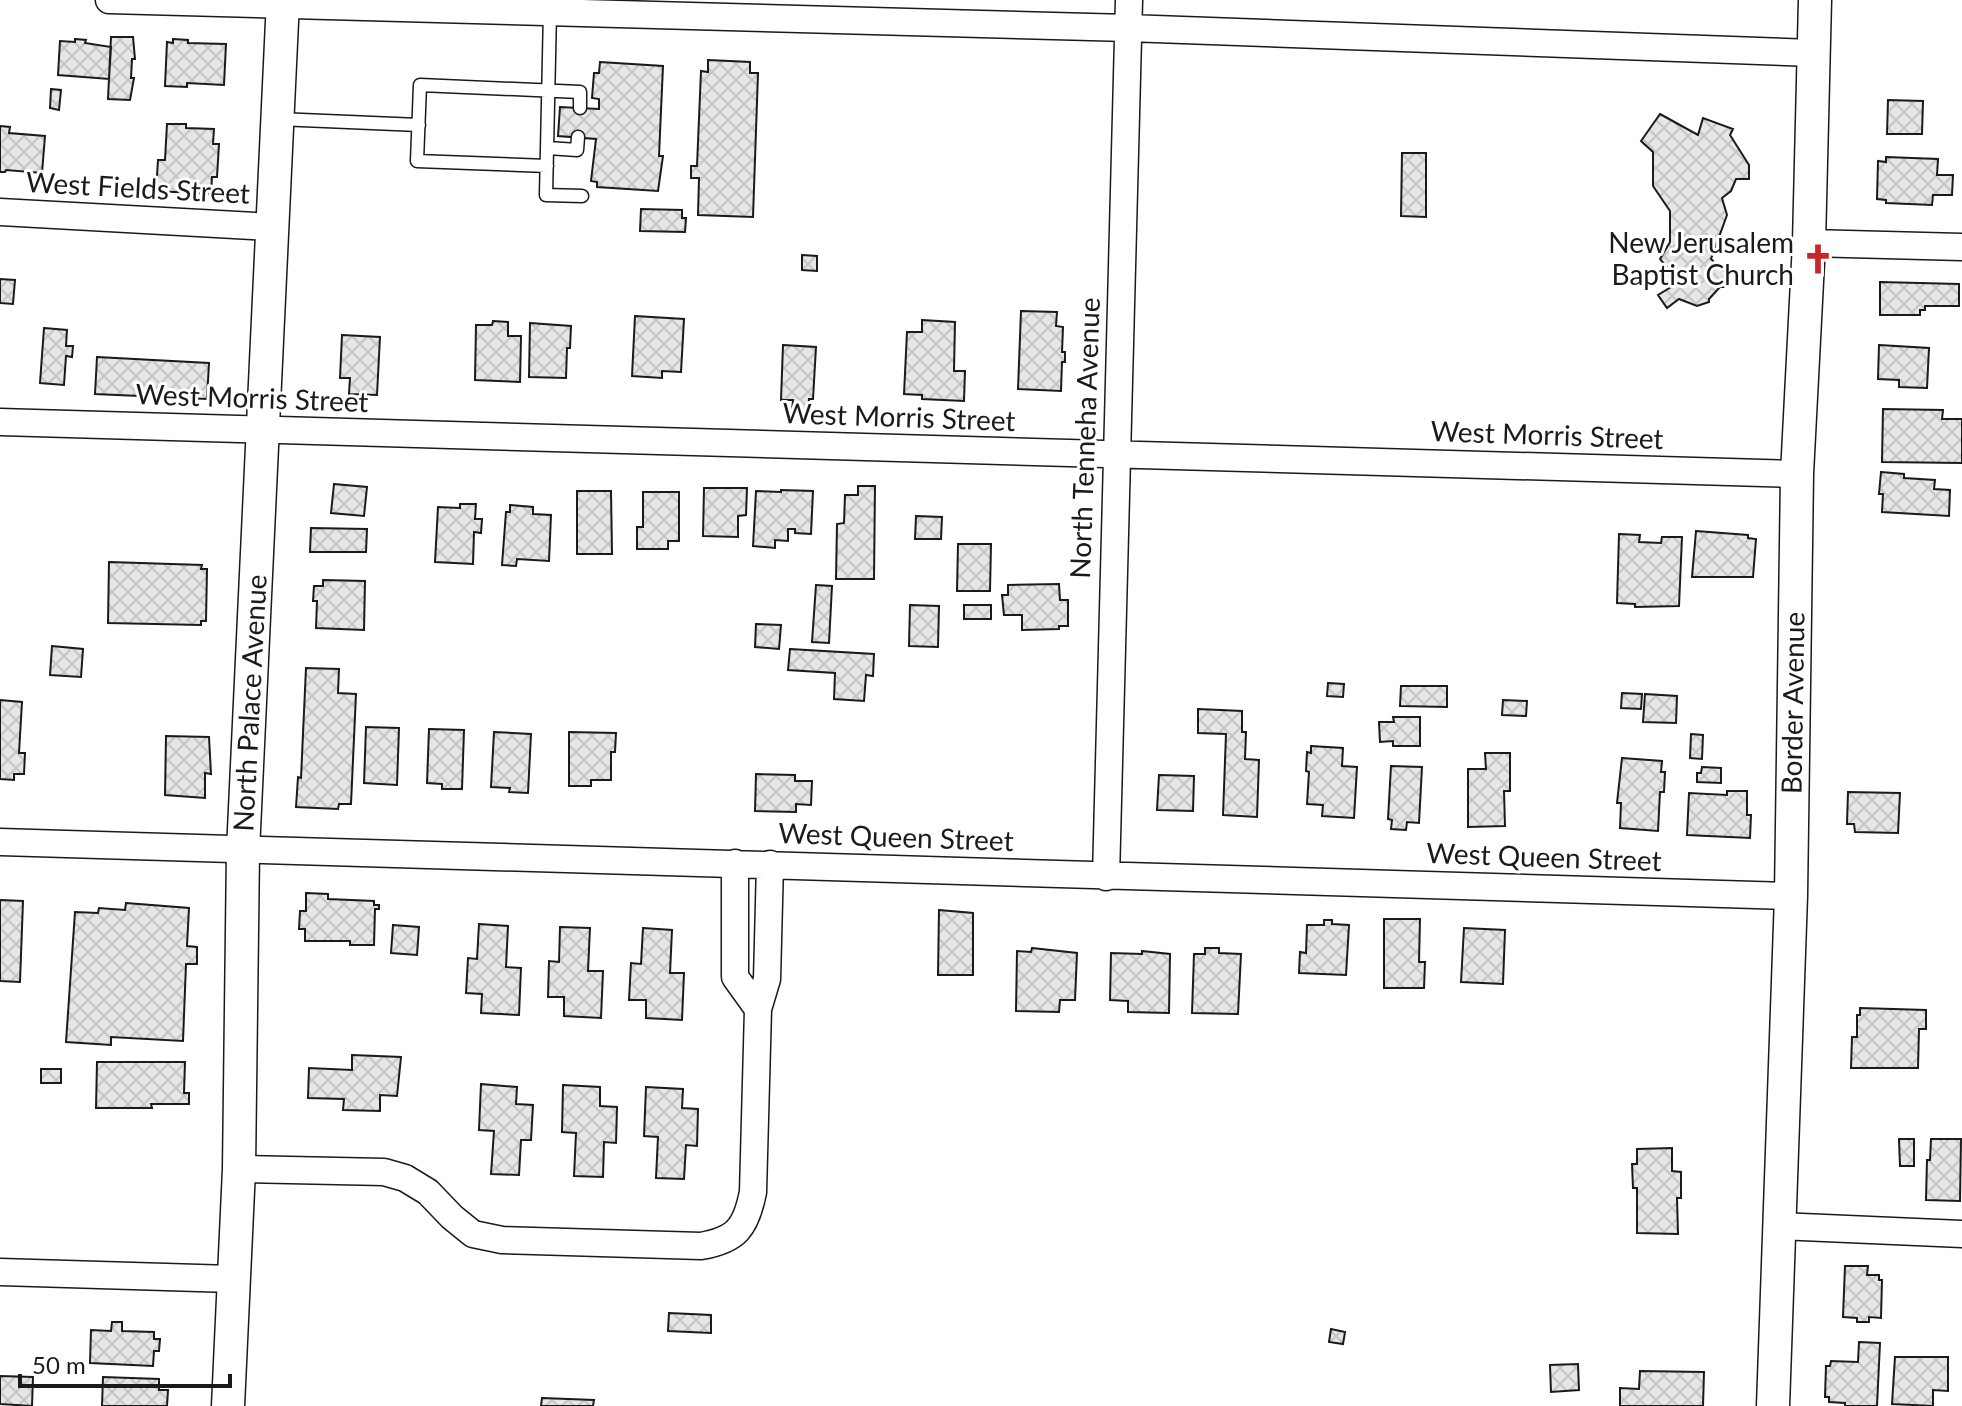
<svg xmlns="http://www.w3.org/2000/svg" width="1962" height="1406" font-family="Lato,sans-serif">
<style>
.building{fill:url(#building-cross-hatch);stroke:#1a1a1a;stroke-width:2}
.lines{fill:none;stroke-linecap:round;stroke-linejoin:round}
.service-casing{stroke:#1a1a1a;stroke-width:15}
.minor-casing{stroke:#1a1a1a;stroke-width:29}
.tertiary-casing{stroke:#1a1a1a;stroke-width:35}
.service{stroke:#fff;stroke-width:12}
.minor{stroke:#fff;stroke-width:26}
.tertiary{stroke:#fff;stroke-width:32}
.labels{text-anchor:middle;stroke-width:6;stroke-linejoin:round;paint-order:stroke}
.street-label{font-size:28px;fill:#1a1a1a;stroke:#fff}
.poi-label{font-size:28px;fill:#1a1a1a;stroke:#fff;text-anchor:end}
</style>
<defs>
<pattern id="building-cross-hatch" width="8" height="8" patternUnits="userSpaceOnUse" patternTransform="scale(2)"><rect width="8" height="8" fill="#e6e6e6"/><path d="M0 0l8 8M0 8l8-8" fill="none" stroke="#c5c5c5"/></pattern>
</defs>
<rect width="100%" height="100%" fill="#fff"/>
<path class="building" d="M111 37H133L135 59H132L131 78H134L130 100 108 99Z
M75 39 86 40 85 43 111 47 109 79 58 75 60 41 75 42Z
M173 39 188 40V43L226 44 224 85 187 83V87L165 86 167 42 173 43Z
M708 60 750 62V73H758L753 217 698 215 699 178H691V166H697L701 71 708 72Z
M600 62 663 66 659 156H663L658 191 597 187V182L591 181 596 139 558 136 560 107 599 109V99L592 98 594 73H599Z
M51 89 61 90 59 110 50 108Z
M1888 100 1923 101 1922 134H1887Z
M1660 114 1698 135 1703 118 1733 129 1730 135 1749 165V179H1736L1731 191 1722 198 1727 215 1711 259 1725 272 1724 287H1720L1709 299V302L1697 306 1679 299 1667 308 1658 295 1671 287 1669 270 1660 259 1670 242V211L1653 186V152L1641 141Z
M167 124H186V128L214 129 213 144H219L217 177H212L211 194 156 191 158 160H165Z
M0 126 10 127 9 133 45 136 42 173 6 170 5 172H0Z
M1402 153H1426V217L1401 216Z
M1886 157 1938 159 1937 175H1953L1952 195H1933L1932 205 1886 203V200L1877 199 1878 161 1886 162Z
M641 209 682 210V218H686L685 232 640 231Z
M802 255 817 256V271L802 270Z
M0 279 15 280 13 304 0 303Z
M1880 282 1959 284V306H1925V310H1920V315H1880Z
M1021 311 1057 312 1056 326 1063 327 1062 352H1065V362H1062L1061 391 1018 389Z
M635 316 684 319 681 372 662 371V378L632 376Z
M922 320 955 322 954 371H965L964 401 922 399V395L904 394 907 332H922Z
M493 321 508 322V336H521L520 382 475 380 476 325H492Z
M530 323 571 326 570 348H567L566 378 529 377Z
M44 328 67 330 66 346H73L72 357 66 356 64 385 40 383Z
M342 335 380 337 377 395 349 394 350 378H340Z
M783 345 816 347 813 399H809L808 412 792 411 793 400H781Z
M1879 345 1929 348 1927 388 1899 387V380L1878 379Z
M97 357 209 363 207 399 95 394Z
M1883 409 1943 410 1942 419H1962V463L1882 462Z
M1881 472 1904 474V478L1935 480 1934 489 1950 490 1949 516 1882 512 1883 494H1879Z
M334 484 367 487 364 516 331 513Z
M858 486H875L874 579H836L837 524 844 523 845 495H858Z
M704 488H747L746 515 738 516V537L703 536Z
M781 490 813 491 811 534 795 533V529H788V541L775 540V548L753 546 756 491 781 492Z
M577 491H611L612 554H577Z
M643 492H679V541H668V549H637V527H643Z
M460 504H476L475 519H482L481 533 474 532 473 564 435 562 438 507 460 508Z
M510 505 533 507V514L551 515 549 561 517 559 516 566 502 565 506 512H510Z
M916 516 942 517 941 539H915Z
M311 528 367 529 366 552H310Z
M1696 531 1748 535V538L1756 539 1753 577H1692Z
M1619 534 1640 535 1639 542 1661 543 1662 537H1682L1679 606 1635 607V604L1617 603Z
M958 544H991L990 591H957Z
M109 562 202 565 201 569H207L206 621H201V625L108 623Z
M323 580 365 581 364 630 316 628 317 601H313L314 586H323Z
M1059 584 1060 600H1068V626H1059V629L1022 630V615H1004L1002 595H1008V585Z
M816 585 832 586 829 643 812 642Z
M910 605 939 606 938 647 909 646Z
M964 605H991V619H964Z
M756 624 781 625 779 649 755 647Z
M52 646 83 649 81 677 50 675Z
M790 649 874 654 873 676 866 675 864 701 834 699 835 673 788 670Z
M306 668 339 669 338 693 356 694 351 804H339L338 809 296 807 298 777 301 778Z
M1328 683 1344 684 1343 697 1327 696Z
M1401 686H1447V707L1400 706Z
M1622 693 1642 694 1641 709 1621 708Z
M1645 694 1677 696 1676 723 1643 722Z
M0 700 22 702 19 753H25L24 774H14V780L0 779Z
M1503 700 1527 701 1526 716 1502 715Z
M1198 709 1242 711V732H1246L1245 759 1259 760 1257 817 1223 815 1226 734 1198 733Z
M1393 717H1420V746H1393V741L1380 742 1379 722H1394Z
M366 727 399 728 397 785 364 783Z
M429 729 464 730 462 789H442V784L427 783Z
M494 732 531 734 528 793 509 792 510 788 491 787Z
M569 732 616 733 615 752H611V780H591V786H569Z
M1691 734 1703 735 1702 759 1690 758Z
M166 736 209 737 211 774 205 773V798L165 795Z
M1311 746 1343 748 1342 766 1357 767 1354 818 1322 816 1323 805 1307 804 1309 772 1306 771 1307 752 1311 753Z
M1485 753H1510V791H1504L1505 826 1468 827V769H1486Z
M1622 758 1662 761 1661 772H1665L1664 792H1660L1658 831 1620 828 1621 803H1617Z
M1391 766 1422 767 1419 823 1407 822 1406 830 1391 829 1392 820 1388 819Z
M1702 767 1721 768V783L1697 782V773H1701Z
M756 774 795 775V781H812L811 805 796 804V812L755 811Z
M1159 775 1194 776 1193 811 1157 810Z
M1727 791H1747V815H1751L1750 838 1687 835 1689 793 1727 795Z
M1848 792 1900 793 1898 833 1855 832 1854 824H1847Z
M306 893 328 894V899L374 901V905H379V909H375L374 945H350V941H305V929H299L300 911H306Z
M0 900 23 901 20 982 0 981Z
M126 903 189 908 187 946 197 947V964H186L183 1041 111 1037V1045L66 1042 75 912 98 913 99 908 125 910Z
M939 910 973 913V975H938Z
M1384 919H1420L1419 962H1425L1424 988H1384Z
M1324 920H1332V924L1349 925 1346 975 1299 973 1300 952 1306 953 1307 925H1324Z
M479 924 508 926 506 967 521 968 519 1015 481 1013 482 994 466 993 468 958 477 959Z
M393 925 419 927 417 955 391 953Z
M560 927 590 928 588 971H603L601 1018 564 1016V997H548L549 961 559 962Z
M643 928 672 930 670 973H684L682 1020 646 1018V1000H629L631 963 641 964Z
M1464 928 1505 930 1503 984 1461 982Z
M1032 948 1077 953 1075 1000H1060L1059 1012 1016 1011 1017 951 1031 952Z
M1205 948H1219V953L1241 954 1238 1014 1192 1013 1194 954H1205Z
M1142 951 1170 954 1169 1013 1128 1012V1001L1110 1000 1111 953 1142 954Z
M1860 1008 1926 1010V1029H1919L1918 1068H1851L1852 1037H1857V1015H1860Z
M352 1055 401 1057 397 1096 380 1095V1111L343 1110 344 1099 308 1098 309 1068 352 1070Z
M97 1062H185L184 1093H189V1104H151L152 1108H96Z
M41 1069H61V1083H41Z
M481 1084 517 1087 516 1104 533 1105 531 1140H521L519 1175 491 1174 494 1131 479 1130Z
M563 1085 600 1087V1106L617 1107 616 1143 604 1142 603 1177 574 1176 576 1133 562 1132Z
M646 1087 683 1089 682 1108 698 1109 697 1146 686 1145 684 1179 656 1178 658 1137 644 1136Z
M1899 1139H1914V1166H1900Z
M1931 1139H1961L1960 1201 1926 1200 1927 1160H1930Z
M1672 1148V1171L1681 1172V1198H1677L1678 1234 1637 1233V1188H1633L1632 1164H1637V1149Z
M1845 1266H1868L1867 1275H1879V1280H1882L1881 1318 1869 1317V1322H1857V1318L1843 1317Z
M669 1313 711 1315V1333L668 1331Z
M112 1322H122V1331L154 1332V1339H160L159 1351H154L153 1366 90 1363 91 1330 111 1331Z
M1331 1329 1345 1332 1343 1344 1329 1342Z
M1859 1342 1880 1343 1877 1406H1845V1403L1829 1402V1397H1825L1826 1366H1830L1831 1361 1858 1362Z
M1895 1357H1948V1391L1933 1390V1406L1892 1404Z
M1578 1364 1579 1390 1551 1392 1550 1365Z
M1640 1371 1704 1372 1703 1406H1620V1388L1639 1389Z
M0 1376 33 1377 32 1406 0 1404Z
M103 1377 159 1379V1390H168L167 1406H102Z
M542 1398 594 1400 593 1406H541Z"/>
<g class="lines">
<g class="service-casing">
<path id="service" d="M550 11 546 195 582 196
M278 119 419 125
M548 148 577 150 578 137
M547 166 417 161 420 85 580 92V108"/>
</g>
<g class="minor-casing">
<path id="minor" d="M109 0 1128 28 1813 53
M0 212 272 227
M1809 243 1962 247
M0 422 1797 474
M0 842 1791 896
M735 863V977L758 1009
M1106 877 1129 0
M239 1169 384 1172 405 1178 428 1192 452 1217 473 1234 502 1240 701 1246C736 1240 746 1228 753 1192L758 1009 767 979 770 864
M1779 1226 1962 1234
M0 1272 232 1279"/>
</g>
<g class="tertiary-casing">
<path id="tertiary" d="M228 1406 239 1169 243 851 283 0
M1773 1406 1791 896 1797 474 1809 243 1815 0"/>
</g>
<use href="#service" class="service"/>
<use href="#minor" class="minor"/>
<use href="#tertiary" class="tertiary"/>
</g>
<defs>
<g id="church-bare" transform="scale(2.4)"><path d="M-1.2-6h2.4v3.5h3.3v2.4h-3.3V6h-2.4V-.1h-3.3v-2.4h3.3Z" fill="#c62828" stroke="#fff" stroke-width="2.5" paint-order="stroke"/></g>
</defs>
<g fill-rule="evenodd">
<use href="#church-bare" x="1818" y="259"/>
</g>
<g class="labels">
<g class="street-label">
<text transform="translate(138 188) rotate(3)" y="10">West Fields Street</text>
<text transform="translate(252 398) rotate(2)" y="10">West Morris Street</text>
<text transform="translate(899 417) rotate(2)" y="10">West Morris Street</text>
<text transform="translate(1547 435) rotate(2)" y="10">West Morris Street</text>
<text transform="translate(1085 438) rotate(-88)" y="10">North Tenneha Avenue</text>
<text transform="translate(250 703) rotate(-87)" y="10">North Palace Avenue</text>
<text transform="translate(1793 703) rotate(-89)" y="10">Border Avenue</text>
<text transform="translate(896 837) rotate(2)" y="10">West Queen Street</text>
<text transform="translate(1544 857) rotate(2)" y="10">West Queen Street</text>
</g>
<g class="poi-label">
<text x="1794" y="253">New Jerusalem<tspan x="1794" dy="32">Baptist Church</tspan></text>
</g>
</g>
<path d="M20 1374v12h210v-12" fill="none" stroke="#1a1a1a" stroke-width="4"/>
<text x="32" y="1374" font-size="24" fill="#1a1a1a" stroke="#ffffff" stroke-width="6" paint-order="stroke">50 m</text>
</svg>
